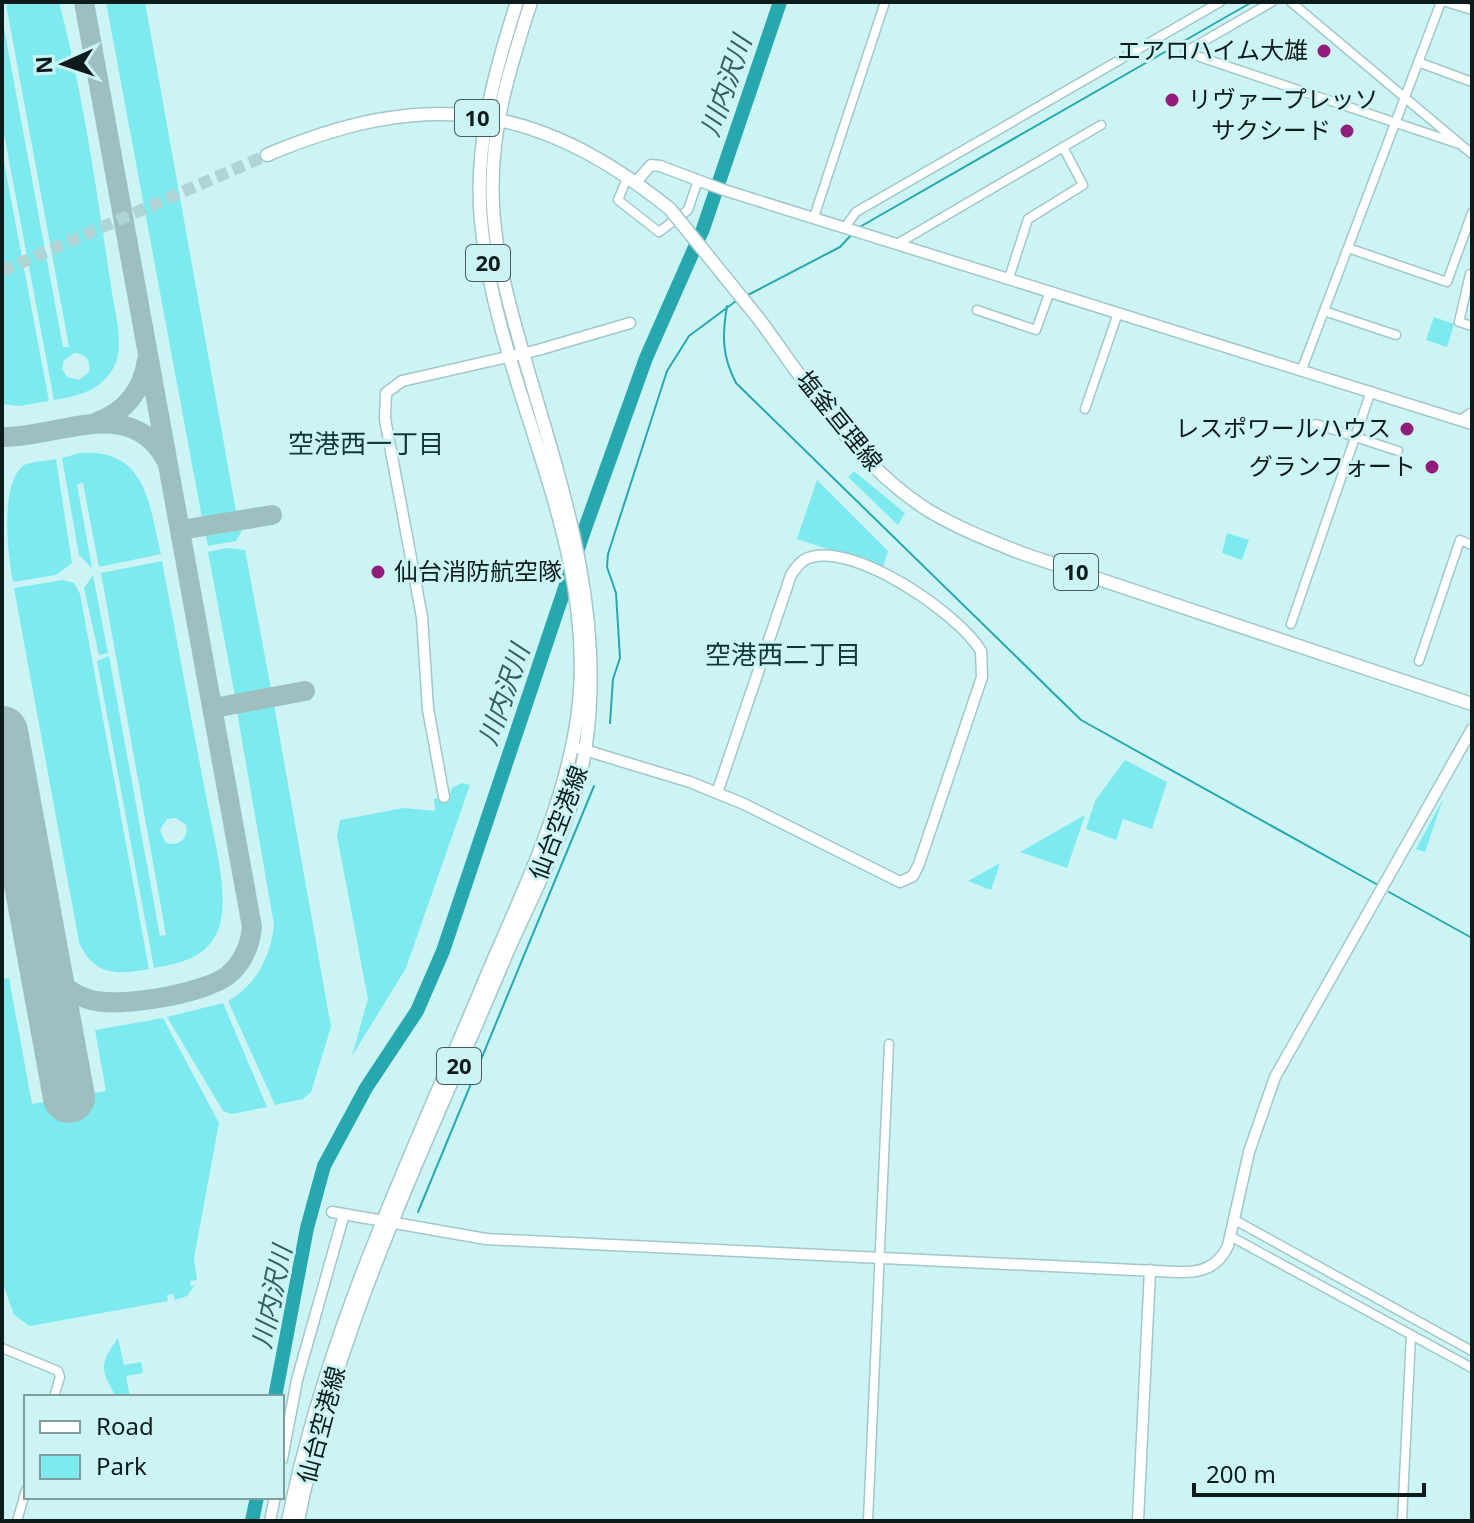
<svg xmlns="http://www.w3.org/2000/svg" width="1474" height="1523" font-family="'Noto Sans','Noto Sans JP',sans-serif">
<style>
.green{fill:#7ceaef;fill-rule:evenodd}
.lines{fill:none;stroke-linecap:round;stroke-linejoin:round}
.stream{stroke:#27a8ae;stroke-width:2}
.river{stroke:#27a8ae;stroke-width:14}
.taxiway{stroke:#9ebfc0;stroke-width:20}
.runway{stroke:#9ebfc0;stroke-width:52}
.primary-tunnel{stroke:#b0d3d4;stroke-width:12;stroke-dasharray:12 6;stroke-linecap:butt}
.minor-casing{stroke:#a1c7c9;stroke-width:11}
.tertiary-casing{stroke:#a1c7c9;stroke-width:13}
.primary-casing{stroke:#a1c7c9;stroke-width:15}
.minor{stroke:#fff;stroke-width:8}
.tertiary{stroke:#fff;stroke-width:10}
.primary{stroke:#fff;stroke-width:12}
.primary-bridge-casing{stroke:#a1c7c9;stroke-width:15;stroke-linecap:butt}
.primary-bridge{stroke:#fff;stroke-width:12}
.poi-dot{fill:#911c7b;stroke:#cdf4f5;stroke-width:3}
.labels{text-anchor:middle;stroke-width:6;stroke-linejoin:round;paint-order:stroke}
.shield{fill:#cdf4f5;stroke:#465c5d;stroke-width:2}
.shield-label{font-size:22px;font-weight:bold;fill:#0c1b1c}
.poi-label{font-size:24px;fill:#0c1b1c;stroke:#cdf4f5;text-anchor:end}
.street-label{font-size:24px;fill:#0c1b1c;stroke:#cdf4f5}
.water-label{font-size:26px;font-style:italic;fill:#2e6062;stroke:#cdf4f5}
.neighbourhood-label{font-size:26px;fill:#123637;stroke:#cdf4f5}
</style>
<rect width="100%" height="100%" fill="#cdf4f5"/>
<path class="green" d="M59 2C83 92 97 193 111 286 114 308 123 337 117 359 108 388 81 396 54 400L2 123V17L63 347H69L6 4ZM75 353C86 354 91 361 89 372L79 380 67 377 62 369 64 360Z
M106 2H145L236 511 202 518Z
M2 151 49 401 19 406 2 404Z
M1434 317 1454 324 1447 347 1426 340Z
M80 453C147 448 149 505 161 554L99 567 83 483 77 484 92 568 79 555 62 458Z
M56 459 72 563 56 575 13 582C7 550 0 483 24 465 34 461 46 461 56 459Z
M854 471 905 513 898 525 848 477Z
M817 480 888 551 883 567 797 539Z
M242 530 236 541 208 546 206 536Z
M1227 533 1249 540 1242 560 1222 553Z
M226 548 245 550 271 689 235 696 208 552Z
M162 561C177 640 191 718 206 796 212 830 229 891 220 924 211 956 184 963 154 968L97 661 109 656 160 936 166 935 101 573ZM176 818 186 825C189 839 178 848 165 842L160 830 167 819Z
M93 575 108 653 99 655 84 588Z
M63 580 74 583 80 594 149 969C118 975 93 976 79 942L14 588Z
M274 705 331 1027 311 1092 303 1099 275 1105 228 1001C257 984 270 958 274 925L237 712Z
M1125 760 1167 782 1152 829 1123 819 1116 840 1086 829 1095 801Z
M462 783 470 785 406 968 352 1056 368 999 337 836 340 820 404 808 435 811 434 799 449 797 452 788Z
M1443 799 1425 852 1416 849Z
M1085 815 1067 868 1020 852Z
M1000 863 991 890 968 881Z
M9 978 32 1104 106 1091 95 1030 163 1018 219 1123 194 1258 197 1280 190 1281 191 1286 195 1285 187 1296 175 1300 173 1294 167 1295 168 1301 30 1326 14 1315 2 1281V979Z
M223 1003 267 1107 232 1114 223 1111 167 1017Z
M118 1338 124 1365 141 1362 143 1373 126 1376 130 1397H116C100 1368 99 1365 118 1338Z"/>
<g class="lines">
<path class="stream" d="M858 228 1252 2
M746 296 840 247 853 233
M727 306C722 336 722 356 736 383L1081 720 1378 885
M610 723 613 679 620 658 616 593 607 567 608 554 667 371 689 336 736 301
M1389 892 1472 938
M418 1212 594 786"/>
<path class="river" d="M275 1397 307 1228 324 1166 366 1088 417 1011 443 951 583 534 646 358 703 229 780 2
M252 1521 257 1497"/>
<path class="taxiway" d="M97 422C125 412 143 390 147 360
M2 437C59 438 130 394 166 460
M181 530 272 515
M214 708 305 691
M45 965C55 980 69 993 88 999 117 1009 202 994 227 976 242 964 250 946 252 927L84 2"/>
<path class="runway" d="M2 732 69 1097"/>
<path class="primary-tunnel" d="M2 271 267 155"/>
<g class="minor-casing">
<path id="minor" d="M1272 2 1185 52 1459 144
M1291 2 1472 154
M1446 2 1472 10
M1418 62 1472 82
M628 176 618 200 659 232 688 210 698 180
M814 217 885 2
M845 227 856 212 1220 2
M897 244 1101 125
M1348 248 1447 282 1472 213
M1470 274 1459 322 1472 326
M1009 278 1028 219 1083 185 1063 147
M977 310 1036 330 1050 291
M1324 311 1396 335
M1302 369 1441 2
M1085 409 1118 313
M1460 420 1472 412
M1316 424 1398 451
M1291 624 1371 391
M1419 661 1460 540 1472 545
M1233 1219 1472 1351
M1230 1236 1472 1368
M2 1348 58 1371 60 1377 54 1397
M17 1521 26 1490
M868 1521 889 1044
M1402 1521 1411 1335"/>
</g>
<g class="tertiary-casing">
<path id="tertiary" d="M636 182 651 165 660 166 724 190 1472 424
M578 748 690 782 744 804 900 882 913 876 919 864 982 677 981 651C958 613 853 541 808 558 800 561 796 568 791 575L717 793
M444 797 428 709 422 617 385 419 386 393 402 381 538 350 630 323
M332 1212 486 1239 1176 1272C1199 1273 1217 1269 1228 1246L1249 1152 1275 1077 1472 729
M282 1459 297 1380 344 1214
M270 1521 275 1497
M1138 1521 1150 1270"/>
</g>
<g class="primary-casing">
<path id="primary" d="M267 155C425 88 536 101 670 209
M759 319C810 388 856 466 931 512 960 529 991 541 1021 553L1472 704
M288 1521C327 1328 409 1162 484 982 522 892 568 802 579 704 596 534 496 385 481 221 474 146 494 73 517 2
M298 1521C336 1327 425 1148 501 967 530 897 576 819 586 744 604 619 567 502 532 384 515 326 496 265 493 205 489 133 509 70 531 2"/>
</g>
<use href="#minor" class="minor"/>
<use href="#tertiary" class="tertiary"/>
<use href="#primary" class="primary"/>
<g class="primary-bridge-casing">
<path id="primary-bridge" d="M670 209 759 319"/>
</g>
<use href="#primary-bridge" class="primary-bridge"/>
</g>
<g class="poi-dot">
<circle cx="1324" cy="51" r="8"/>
<circle cx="1172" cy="100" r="8"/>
<circle cx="1347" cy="131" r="8"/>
<circle cx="1407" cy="429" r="8"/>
<circle cx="1432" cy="467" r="8"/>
<circle cx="378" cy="572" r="8"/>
</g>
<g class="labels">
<g class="shield">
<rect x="455" y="100" width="44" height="36" rx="6"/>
<rect x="466" y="245" width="44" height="36" rx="6"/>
<rect x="1054" y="554" width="44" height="36" rx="6"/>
<rect x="437" y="1048" width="44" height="36" rx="6"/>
</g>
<g class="shield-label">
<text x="477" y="126">10</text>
<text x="488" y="271">20</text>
<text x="1076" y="580">10</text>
<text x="459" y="1074">20</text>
</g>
<g class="poi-label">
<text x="1308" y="59">エアロハイム大雄</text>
<text x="1188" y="108" text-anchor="start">リヴァープレッソ</text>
<text x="1331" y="139">サクシード</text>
<text x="1391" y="437">レスポワールハウス</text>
<text x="1416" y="475">グランフォート</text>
<text x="394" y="580" text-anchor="start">仙台消防航空隊</text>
</g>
<g class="street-label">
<text transform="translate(839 421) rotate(51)" y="8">塩釜亘理線</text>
<text transform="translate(559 823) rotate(-69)" y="8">仙台空港線</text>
<text transform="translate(322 1425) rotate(-75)" y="8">仙台空港線</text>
</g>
<g class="water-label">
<text transform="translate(726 86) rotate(-71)" y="9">川内沢川</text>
<text transform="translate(504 695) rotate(-71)" y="9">川内沢川</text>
<text transform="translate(272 1297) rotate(-78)" y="9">川内沢川</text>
</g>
<g class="neighbourhood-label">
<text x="366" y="453">空港西一丁目</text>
<text x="783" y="664">空港西二丁目</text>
</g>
</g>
<rect width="1474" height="1523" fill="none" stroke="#0c1b1c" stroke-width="8"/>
<rect x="24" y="1395" width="260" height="104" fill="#cdf4f5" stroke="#809d9e" stroke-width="2"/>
<rect x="40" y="1421" width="40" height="12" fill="#ffffff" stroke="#809d9e" stroke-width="2"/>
<text x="96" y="1435" font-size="24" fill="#0c1b1c">Road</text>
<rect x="40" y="1455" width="40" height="24" fill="#7ceaef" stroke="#809d9e" stroke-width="2"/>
<text x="96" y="1475" font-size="24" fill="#0c1b1c">Park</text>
<g transform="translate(64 64) rotate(267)" stroke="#cdf4f5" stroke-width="6" paint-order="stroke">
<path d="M0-6L14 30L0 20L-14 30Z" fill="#0c1b1c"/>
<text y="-12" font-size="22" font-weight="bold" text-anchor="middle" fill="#0c1b1c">N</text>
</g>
<path d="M1194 1483v12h230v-12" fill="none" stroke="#0c1b1c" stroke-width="4"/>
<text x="1206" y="1483" font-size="24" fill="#0c1b1c" stroke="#cdf4f5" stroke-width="6" paint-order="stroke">200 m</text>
</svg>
